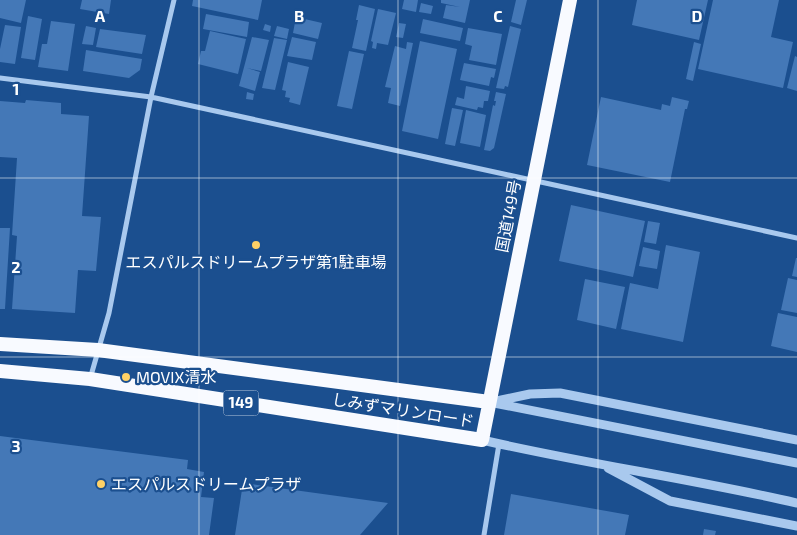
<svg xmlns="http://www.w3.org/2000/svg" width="797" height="535" font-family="'Exo 2','Noto Sans JP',sans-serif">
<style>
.building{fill:#4478b7}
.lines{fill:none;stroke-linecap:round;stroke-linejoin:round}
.minor{stroke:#a9c9ee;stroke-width:5}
.tertiary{stroke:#a9c9ee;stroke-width:9}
.trunk{stroke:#f8faff;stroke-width:14}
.grid{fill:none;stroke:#fff;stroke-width:1;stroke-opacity:0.55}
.poi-dot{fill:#ffd166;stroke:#1b4f8f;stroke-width:2}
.labels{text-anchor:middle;stroke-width:4.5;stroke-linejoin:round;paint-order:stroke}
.shield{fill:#1b4f8f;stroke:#bbcadd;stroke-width:1}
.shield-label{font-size:15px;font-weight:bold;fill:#fff}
.street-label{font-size:16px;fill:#fff;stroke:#1b4f8f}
.poi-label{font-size:16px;fill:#fff;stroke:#1b4f8f;text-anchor:start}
.grid-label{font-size:16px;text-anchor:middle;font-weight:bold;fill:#fff;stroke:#1b4f8f;stroke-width:4.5;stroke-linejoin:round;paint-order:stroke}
</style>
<rect width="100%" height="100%" fill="#1b4f8f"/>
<path class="building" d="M0 0H26L21 23 0 18Z
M82 0H111L109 14 80 9Z
M193 0H262L258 20 192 6Z
M404 0H418L416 12 402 9Z
M441 0H470L465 23 443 18 446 5 460 7 441 3Z
M516 0H527L521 25 511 22Z
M637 0H708L699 40 632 25Z
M713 0H779L771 37 793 42 783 88 698 69Z
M421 3 433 6 431 14 419 12Z
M359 5 375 9 366 51 352 48 358 20H356Z
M378 9 396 13 388 45 377 43 376 49 372 48 373 42 371 41Z
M206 14 249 22 247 37 203 29Z
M28 16 42 19 35 60 21 58Z
M296 17 322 23 318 39 293 33Z
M423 19 463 28 460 41 420 33Z
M51 21 75 24 68 71 38 67 42 44H47Z
M399 23 406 24 403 38 396 37Z
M265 24 271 26 270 32 263 30Z
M5 25 21 27 15 64 0 62V49Z
M86 26 96 28 93 45 82 44Z
M277 26 289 29 287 39 274 36Z
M510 26 521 29 508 87 505 86 504 89 496 88Z
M468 28 502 34 496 65 469 60 472 46 465 44Z
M100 29 146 35 142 54 96 47Z
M210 31 246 39 238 74 198 64 201 51H205Z
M252 37 269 40 261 71 247 68 260 72 255 91 239 86Z
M292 37 316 42 312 60 287 56Z
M274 38 287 40 275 90 262 88Z
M420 41 457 49 438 139 402 131Z
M407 42 413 43 400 106 388 103 391 88 385 87 395 46 406 49Z
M694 42 701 44 693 81 686 79Z
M86 50 142 59 140 70 129 78 83 71Z
M349 51 364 54 352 109 337 106Z
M795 56 797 57V91L787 88Z
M288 62 309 67 300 105 289 102 290 98 285 97 286 91 282 90Z
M464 63 496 69 494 78 491 77 489 86 460 80Z
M466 86 490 91 488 101H484L483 108 478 107 477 110 455 105 457 97 464 99Z
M247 92 254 94 253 100 246 99Z
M496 92 506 94 494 148 490 151 484 150 493 105 495 106 496 101H494Z
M601 97 661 110 662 104 670 106 672 97 689 101 687 109H685L670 182 587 165Z
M26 100 61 103V114L89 116 82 216 101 217 96 271 78 270 75 313 12 309 17 236 12 235 17 158 0 157V101L25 103Z
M452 108 463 110 455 146 445 144Z
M466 110 486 115 480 147 460 143Z
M571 205 645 221 633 277 559 261Z
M648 221 660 223 656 244 644 242Z
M0 228H10L5 309H0Z
M666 245 700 252 683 342 621 329 630 283 658 289Z
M643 247 660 251 657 269 639 266Z
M796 258H797V277L792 276Z
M788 278 797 280V313L781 310Z
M585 279 625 287 616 329 577 320Z
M778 313 797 317V352L771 346Z
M0 436 188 460 187 469 204 472 201 497 214 498 209 535H0Z
M243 483 388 503 360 535H235Z
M511 494 629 515 625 535H504Z
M704 529 716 531 715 535H703Z"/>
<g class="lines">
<path class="minor" d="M0 78 151 97 797 238
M90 379 109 313 151 97 174 0
M484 535 499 444"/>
<path class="tertiary" d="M489 402 797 463
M492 402 530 394 560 393 797 440
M482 440C586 464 693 479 797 503
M608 468 670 501 797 526"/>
<path class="trunk" d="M0 344 98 350 489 402
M0 371 90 379 482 440 570 0"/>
</g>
<path class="grid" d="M199 0V535M398 0V535M598 0V535M0 178H797M0 357H797"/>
<g class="poi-dot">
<circle cx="256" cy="245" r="5"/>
<circle cx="126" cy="377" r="5"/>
<circle cx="101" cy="484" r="5"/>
</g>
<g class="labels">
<rect class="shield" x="223.5" y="390.5" width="35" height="25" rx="4"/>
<g class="shield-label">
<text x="241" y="408">149</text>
</g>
<g class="street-label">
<text transform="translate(508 216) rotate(-79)" y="6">国道149号</text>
<text transform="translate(403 410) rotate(9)" y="6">しみずマリンロード</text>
</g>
<g class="poi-label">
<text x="256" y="268" text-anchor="middle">エスパルスドリームプラザ第1駐車場</text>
<text x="136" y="383">MOVIX清水</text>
<text x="111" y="490">エスパルスドリームプラザ</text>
</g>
</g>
<g class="grid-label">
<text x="100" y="22">A</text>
<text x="299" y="22">B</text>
<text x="498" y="22">C</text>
<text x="697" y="22">D</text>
<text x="16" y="95">1</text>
<text x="16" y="273">2</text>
<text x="16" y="452">3</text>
</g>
</svg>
